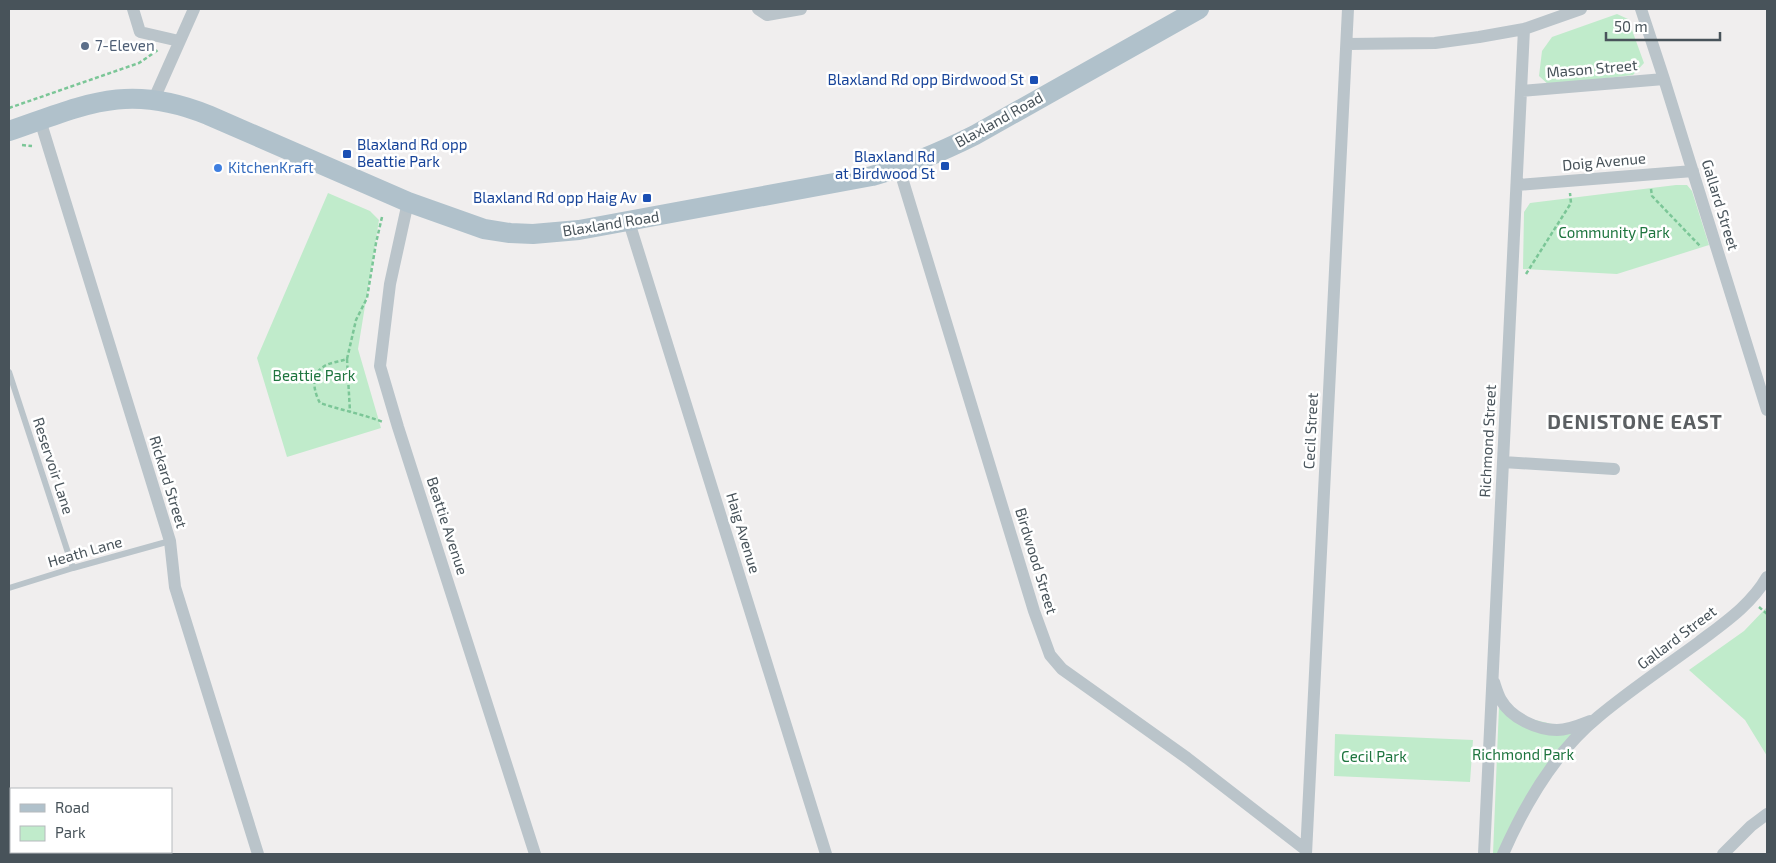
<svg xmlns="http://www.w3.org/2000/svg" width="1776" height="863" font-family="'Exo 2',sans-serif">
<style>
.park{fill:#c0ebcb}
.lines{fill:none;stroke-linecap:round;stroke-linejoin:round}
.path{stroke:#7bc697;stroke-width:2.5;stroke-dasharray:4 2.5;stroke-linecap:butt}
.lane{stroke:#bac4ca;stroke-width:6}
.street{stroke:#bac4ca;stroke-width:12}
.primary{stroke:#b0c1cb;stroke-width:20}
.service-dot{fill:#5c6f8a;stroke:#fff;stroke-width:2}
.transit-dot{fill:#1a4fb4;stroke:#fff;stroke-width:2}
.shop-dot{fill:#3f7fe0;stroke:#fff;stroke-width:2}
.labels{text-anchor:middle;stroke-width:5;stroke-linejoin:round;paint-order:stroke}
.service-label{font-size:15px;fill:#4e5e75;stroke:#fff;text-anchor:start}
.street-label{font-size:15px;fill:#48535a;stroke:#fff}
.transit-label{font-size:15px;fill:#164399;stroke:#fff;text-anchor:end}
.shop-label{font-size:15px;fill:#366cbe;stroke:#fff;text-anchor:start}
.park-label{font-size:15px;fill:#1e753f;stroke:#fff}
.district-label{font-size:20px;font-weight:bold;letter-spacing:1px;fill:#5b5f62;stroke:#fff}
</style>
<rect width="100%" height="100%" fill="#f0eeee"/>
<path class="park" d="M1617 14 1628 19 1644 63 1633 75 1549 85 1539 76 1542 51 1552 37Z
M1676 185H1687L1692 191 1709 245 1617 274 1523 269 1524 212 1530 203Z
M328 193 370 211 379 220 358 349 381 428 287 457 257 358Z
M1766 608 1767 610V756L1745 720 1689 670 1744 631Z
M1499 706 1505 713 1578 730 1499 854H1493Z
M1335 734 1473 740 1470 782 1334 776Z"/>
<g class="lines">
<path class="path" d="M9 108 139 63 158 50
M22 145 32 146
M1651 189 1652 196 1700 246
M382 217 376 243 367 298 356 320 347 359C339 362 330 362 323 367 310 375 314 392 320 403 341 410 362 414 383 422
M1526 274 1571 203 1570 193
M347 359 350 412
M1759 607 1767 614"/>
<path class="lane" d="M9 372 73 568
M9 588 73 568 170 541"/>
<path class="street" d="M133 9 140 32 179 41
M758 9 767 15 801 9
M1641 9 1664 79 1767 410
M1347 44 1435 43 1479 37 1524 29 1581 9
M1522 91 1664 79
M154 99 194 9
M40 120 170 541 175 587 258 854
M899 168 1034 611 1050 655 1062 669 1187 758 1306 850
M1517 185 1693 171
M408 202 390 284 380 366 398 427 535 854
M629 222 826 854
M1503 462 1614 469
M1494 682C1496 688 1498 695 1501 700 1511 718 1537 730 1557 730 1568 730 1580 725 1590 721
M9 846 11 854
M1306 854 1348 9
M1484 854 1524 29
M1503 854C1525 804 1555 752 1598 717 1630 690 1665 667 1699 642 1724 623 1751 605 1767 577
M1723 854 1751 826 1767 814"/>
<path class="primary" d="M9 131C85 105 127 82 208 115L408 202 484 229 510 233 533 234 579 230 872 176C908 166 941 152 975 135L1199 9"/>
</g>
<circle class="service-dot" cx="85" cy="46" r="5"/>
<g class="transit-dot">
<rect x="1029" y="75" width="10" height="10" rx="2.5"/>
<rect x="342" y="149" width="10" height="10" rx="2.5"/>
<rect x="940" y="161" width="10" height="10" rx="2.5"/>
<rect x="642" y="193" width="10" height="10" rx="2.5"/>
</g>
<circle class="shop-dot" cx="218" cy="168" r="5"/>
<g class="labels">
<g class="service-label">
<text x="95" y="51">7-Eleven</text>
</g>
<g class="street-label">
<text transform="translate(1592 69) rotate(-5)" y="5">Mason Street</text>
<text transform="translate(999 120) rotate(-29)" y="5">Blaxland Road</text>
<text transform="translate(1604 162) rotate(-5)" y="5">Doig Avenue</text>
<text transform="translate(1720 205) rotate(73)" y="5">Gallard Street</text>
<text transform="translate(611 224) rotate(-9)" y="5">Blaxland Road</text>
<text transform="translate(1311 431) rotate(-87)" y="5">Cecil Street</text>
<text transform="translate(1488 441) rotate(-87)" y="5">Richmond Street</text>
<text transform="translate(53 466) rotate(72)" y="5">Reservoir Lane</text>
<text transform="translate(168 482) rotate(73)" y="5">Rickard Street</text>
<text transform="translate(447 526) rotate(72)" y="5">Beattie Avenue</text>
<text transform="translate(743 533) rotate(73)" y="5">Haig Avenue</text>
<text transform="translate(85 552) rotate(-16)" y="5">Heath Lane</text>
<text transform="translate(1036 561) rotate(73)" y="5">Birdwood Street</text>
<text transform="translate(1677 638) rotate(-37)" y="5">Gallard Street</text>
</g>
<g class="transit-label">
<text x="1024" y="85">Blaxland Rd opp Birdwood St</text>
<text x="357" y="150" text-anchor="start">Blaxland Rd opp<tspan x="357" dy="17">Beattie Park</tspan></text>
<text x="935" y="162">Blaxland Rd<tspan x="935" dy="17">at Birdwood St</tspan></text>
<text x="637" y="203">Blaxland Rd opp Haig Av</text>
</g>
<g class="shop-label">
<text x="228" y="173">KitchenKraft</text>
</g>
<g class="park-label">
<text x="1614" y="238">Community Park</text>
<text x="314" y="381">Beattie Park</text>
<text x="1523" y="760">Richmond Park</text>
<text x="1374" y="762">Cecil Park</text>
</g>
<g class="district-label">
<text x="1635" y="429">DENISTONE EAST</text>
</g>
</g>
<rect width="1776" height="863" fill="none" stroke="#48535a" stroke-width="20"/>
<rect x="10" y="788" width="162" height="65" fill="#ffffff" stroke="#b6babd"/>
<rect x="20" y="804" width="25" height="8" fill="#b0c1cb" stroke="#b6babd"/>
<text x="55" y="813" font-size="15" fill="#48535a">Road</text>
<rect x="20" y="826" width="25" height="15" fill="#c0ebcb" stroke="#b6babd"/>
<text x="55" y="838" font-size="15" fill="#48535a">Park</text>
<path d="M1606 32v8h114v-8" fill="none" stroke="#48535a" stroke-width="2.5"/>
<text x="1614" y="32" font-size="15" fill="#48535a" stroke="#ffffff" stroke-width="4" paint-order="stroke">50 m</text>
</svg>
